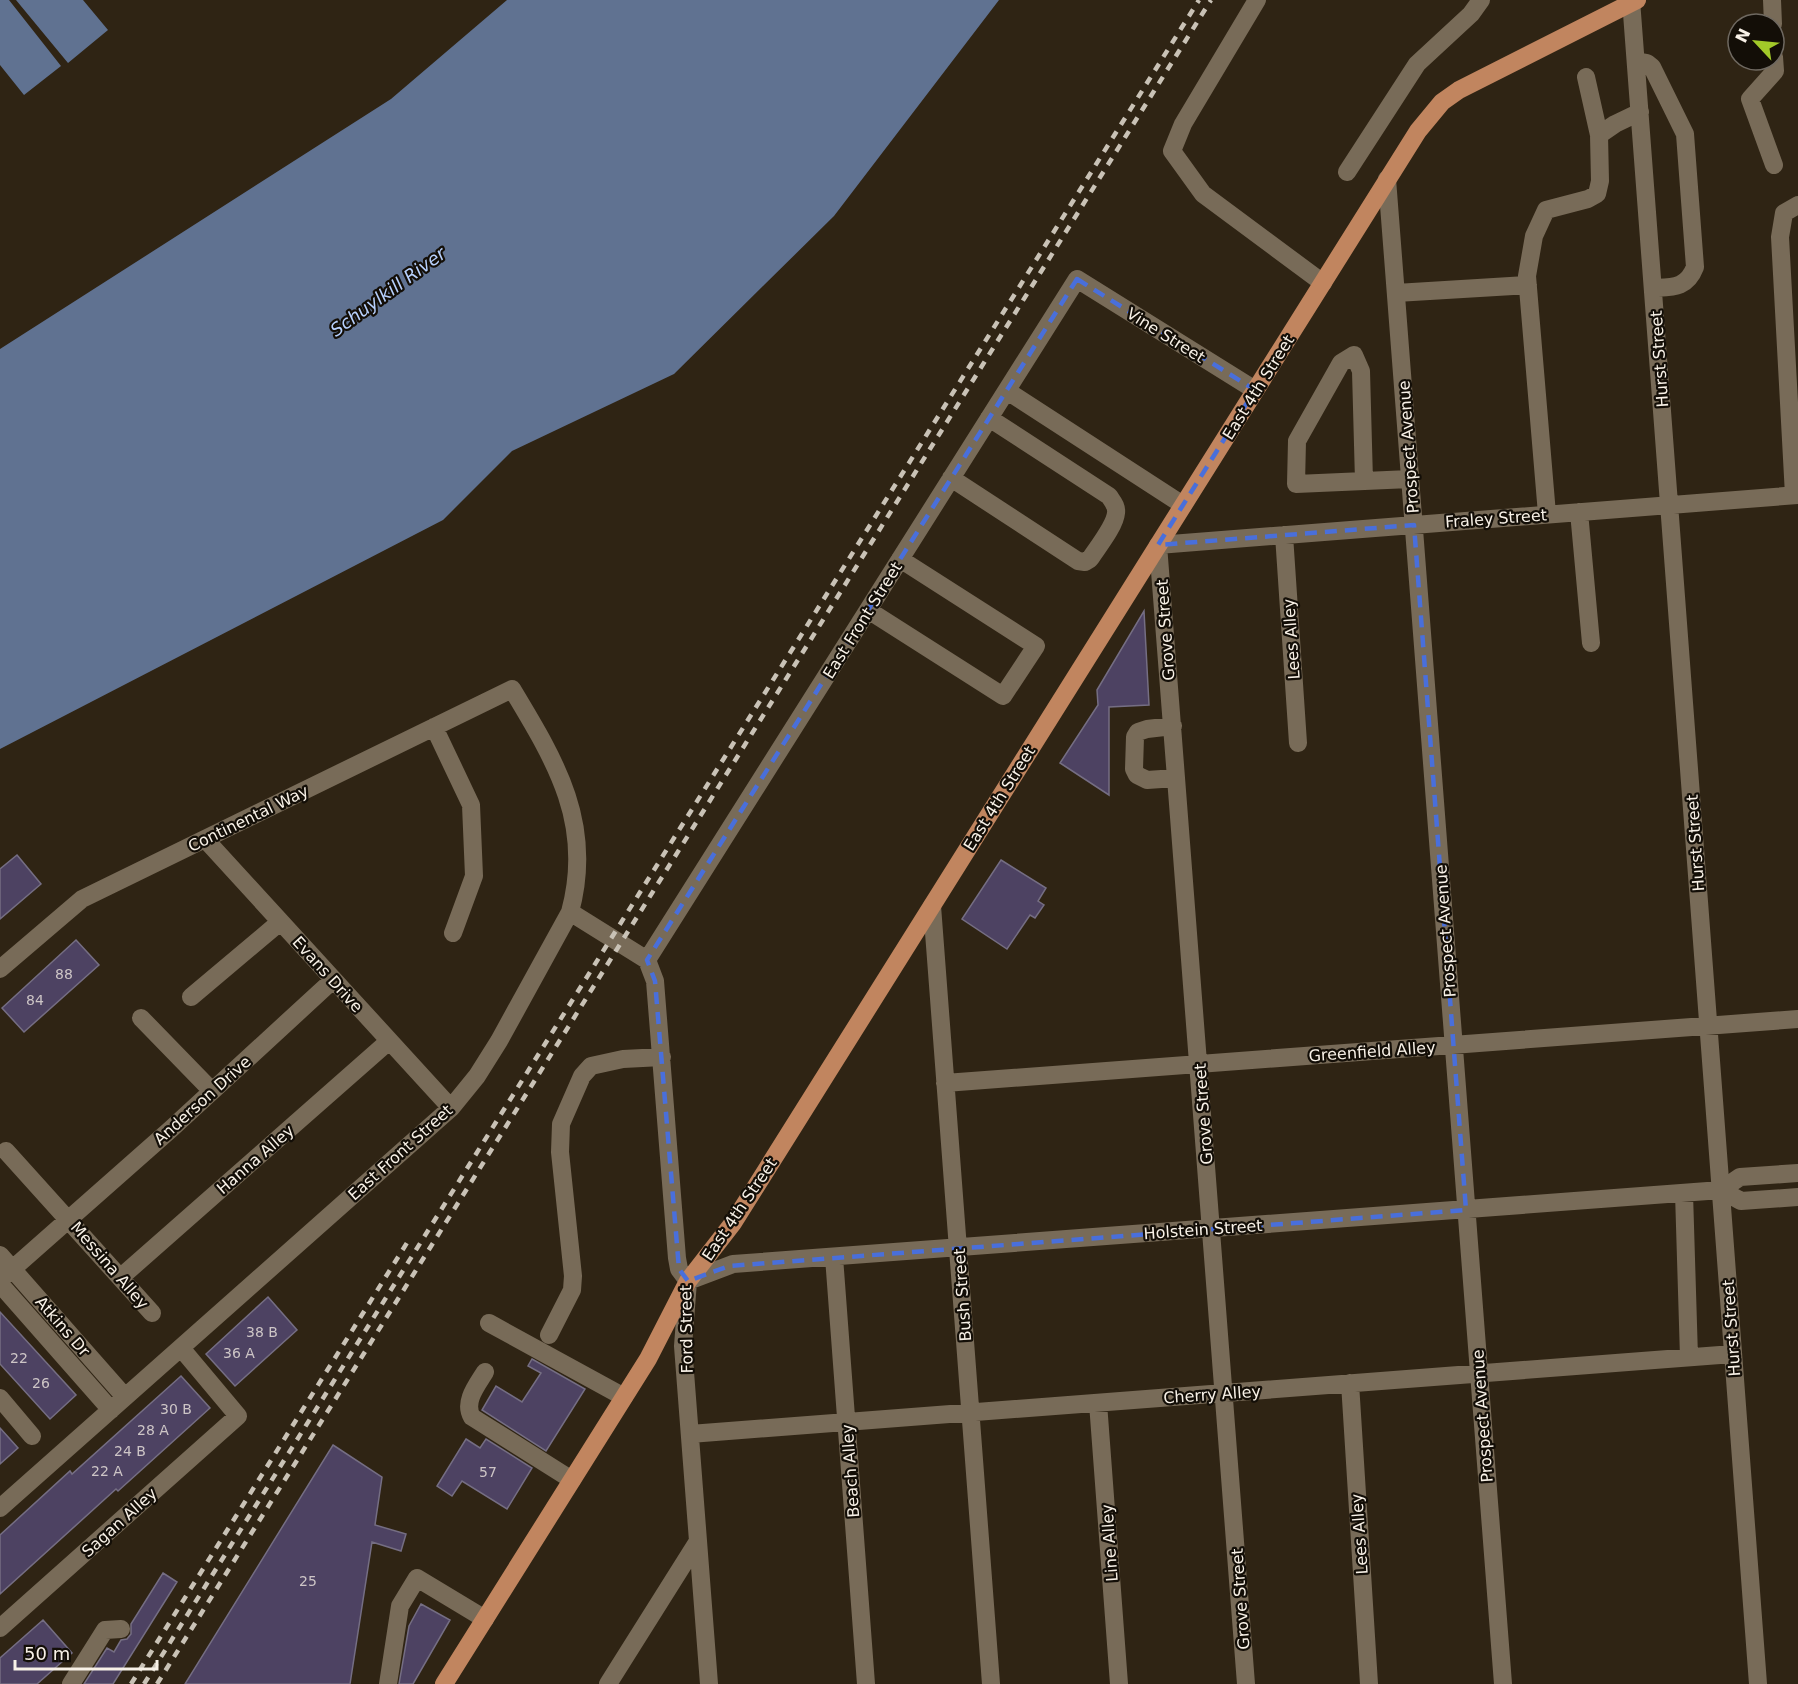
<svg xmlns="http://www.w3.org/2000/svg" width="1798" height="1684" font-family="'DejaVu Sans',sans-serif">
<style>
.water{fill:#607291}
.building{fill:#4d4262;stroke:#756e83;stroke-width:1.5}
.lines{fill:none;stroke-linecap:round;stroke-linejoin:round}
.minor{stroke:#786b58;stroke-width:18}
.major{stroke:#c1855f;stroke-width:18}
.rail{stroke:#c9c2b6;stroke-width:4.5;stroke-dasharray:8 8;stroke-linecap:butt}
.marked{fill:none;stroke:#496fdb;stroke-width:4.5;stroke-dasharray:12 8;stroke-linejoin:round}
.labels{text-anchor:middle;stroke-width:4.5;stroke-linejoin:round;paint-order:stroke}
.number-label{font-size:14px;fill:#cdc5c6}
.street-label{font-size:16px;fill:#f8f1e7;stroke:#130e07}
.water-label{font-size:18px;font-style:italic;fill:#b7d0fc;stroke:#130e07}
</style>
<rect width="100%" height="100%" fill="#2f2414"/>
<path class="water" d="M0 0H9L61 66 24 95 0 65Z
M16 0H83L108 30 68 63Z
M507 0H999L834 216 674 374 512 451 443 520 0 749V349L391 99Z"/>
<path class="building" d="M1144 611 1149 705 1109 707V795L1060 763 1098 705 1097 690Z
M17 855 41 884 0 919V869Z
M1001 860 1046 888 1038 901 1044 905 1035 918 1030 915 1007 949 962 919Z
M76 940 99 965 24 1032 2 1008Z
M268 1297 297 1330 235 1386 206 1354Z
M0 1312 76 1395 50 1419 0 1364Z
M532 1359 585 1389 546 1451 482 1410 496 1386 522 1402 541 1373 528 1366Z
M181 1376 210 1408 118 1491 116 1489 0 1594V1535L70 1471 72 1474Z
M0 1428 18 1448 0 1464Z
M466 1439 480 1448 486 1439 532 1468 507 1509 462 1481 452 1496 437 1486Z
M333 1445 382 1477 375 1525 406 1534 401 1551 372 1542 350 1684H185Z
M163 1573 177 1582 113 1684H84L107 1648 114 1652 121 1640 127 1639 131 1634V1624Z
M421 1604 450 1620 413 1684H399L409 1626Z
M43 1620 72 1653 37 1684H0V1658Z"/>
<g class="lines">
<path class="minor" d="M1257 0 1183 124 1172 151 1203 194 1323 283
M1631 0 1758 1684
M1772 0 1773 24
M1774 57 1775 71 1750 99 1774 165
M1636 61 1647 63 1652 67 1685 134 1695 267C1687 288 1673 287 1654 288
M1586 77 1599 135
M1347 172 1417 64 1471 14 1481 0
M1387 179 1503 1684
M1396 293 1528 285
M1007 391 1183 505
M951 478 1078 561 1085 562 1090 559C1097 548 1115 526 1116 513 1117 506 1113 502 1109 496L989 418
M1364 481 1361 371 1354 355 1341 363 1297 441 1296 484 1410 479
M1794 495 1780 237 1784 213 1798 205
M1579 512 1591 643
M1547 514 1527 276 1534 236 1546 210 1588 199 1597 194 1600 181 1599 135 1615 124 1640 112
M1284 535 1298 743
M868 610 1003 696 1036 646 900 559
M1173 726 1147 729 1138 732 1135 737 1134 769 1137 775 1147 780 1176 778
M434 727 471 805 474 876 453 933
M205 839 451 1108
M932 906 991 1684
M570 912 647 960 655 981 677 1258 679 1269 688 1281 683 1346 709 1684
M647 960 1077 279 1255 390
M0 969 82 899 512 689C556 762 594 824 570 912L499 1041 477 1076 451 1108 0 1508
M191 997 280 922
M141 1018 212 1091
M945 1083 1798 1019
M6 1151 152 1313
M1721 1190 1741 1201 1798 1197
M1684 1193 1689 1357
M0 1255 125 1397
M834 1257 866 1684
M121 1277 389 1041
M0 1280 171 1129 333 980
M688 1281 733 1264 1721 1190 1740 1177 1798 1173
M0 1284 111 1410
M489 1323 624 1397
M549 1335 572 1290 573 1276 560 1152 561 1124 582 1076 591 1066 623 1059 662 1057
M485 1372C477 1385 463 1402 472 1417L572 1480
M1350 1383 1369 1684
M0 1398 32 1436
M1098 1403 1119 1684
M690 1434 1733 1354
M0 1628 238 1416 181 1348
M71 1684 105 1630 121 1629
M388 1684 400 1606 417 1578 485 1619
M608 1684 698 1541
M1246 1684 1158 545 1798 495"/>
<path class="major" d="M444 1684 648 1359 688 1281 733 1223 1418 131 1442 102 1459 90 1637 0"/>
<path class="rail" d="M131 1684 410 1238
M144 1684 1199 0
M157 1684 1211 0"/>
</g>
<path class="marked" d="M1077 279 1255 390 1158 545 1414 525 1466 1210 729 1266 688 1281 679 1269 655 981 647 960Z"/>
<g class="labels">
<g class="number-label">
<text x="64" y="979">88</text>
<text x="35" y="1005">84</text>
<text x="262" y="1337">38 B</text>
<text x="239" y="1358">36 A</text>
<text x="19" y="1363">22</text>
<text x="41" y="1388">26</text>
<text x="176" y="1414">30 B</text>
<text x="153" y="1435">28 A</text>
<text x="130" y="1456">24 B</text>
<text x="107" y="1476">22 A</text>
<text x="488" y="1477">57</text>
<text x="308" y="1586">25</text>
</g>
<g class="street-label">
<text transform="translate(1166 335) rotate(32)" y="6">Vine Street</text>
<text transform="translate(1659 359) rotate(-94)" y="6">Hurst Street</text>
<text transform="translate(1258 387) rotate(-58)" y="6">East 4th Street</text>
<text transform="translate(1408 447) rotate(-94)" y="6">Prospect Avenue</text>
<text transform="translate(1496 518) rotate(-4)" y="6">Fraley Street</text>
<text transform="translate(862 620) rotate(-58)" y="6">East Front Street</text>
<text transform="translate(1165 630) rotate(-94)" y="6">Grove Street</text>
<text transform="translate(1291 639) rotate(-94)" y="6">Lees Alley</text>
<text transform="translate(999 798) rotate(-58)" y="6">East 4th Street</text>
<text transform="translate(248 818) rotate(-26)" y="6">Continental Way</text>
<text transform="translate(1695 843) rotate(-94)" y="6">Hurst Street</text>
<text transform="translate(1445 931) rotate(-94)" y="6">Prospect Avenue</text>
<text transform="translate(328 974) rotate(48)" y="6">Evans Drive</text>
<text transform="translate(1372 1051) rotate(-4)" y="6">Greenfield Alley</text>
<text transform="translate(202 1100) rotate(-42)" y="6">Anderson Drive</text>
<text transform="translate(1203 1114) rotate(-94)" y="6">Grove Street</text>
<text transform="translate(400 1152) rotate(-42)" y="6">East Front Street</text>
<text transform="translate(255 1159) rotate(-41)" y="6">Hanna Alley</text>
<text transform="translate(739 1209) rotate(-56)" y="6">East 4th Street</text>
<text transform="translate(1203 1229) rotate(-4)" y="6">Holstein Street</text>
<text transform="translate(110 1265) rotate(49)" y="6">Messina Alley</text>
<text transform="translate(962 1295) rotate(-94)" y="6">Bush Street</text>
<text transform="translate(63 1326) rotate(49)" y="6">Atkins Dr</text>
<text transform="translate(1731 1328) rotate(-94)" y="6">Hurst Street</text>
<text transform="translate(686 1329) rotate(-91)" y="6">Ford Street</text>
<text transform="translate(1212 1394) rotate(-4)" y="6">Cherry Alley</text>
<text transform="translate(1482 1416) rotate(-94)" y="6">Prospect Avenue</text>
<text transform="translate(850 1471) rotate(-94)" y="6">Beach Alley</text>
<text transform="translate(119 1522) rotate(-42)" y="6">Sagan Alley</text>
<text transform="translate(1359 1534) rotate(-94)" y="6">Lees Alley</text>
<text transform="translate(1109 1543) rotate(-94)" y="6">Line Alley</text>
<text transform="translate(1240 1599) rotate(-94)" y="6">Grove Street</text>
</g>
<g class="water-label">
<text transform="translate(388 292) rotate(-36)" y="6">Schuylkill River</text>
</g>
</g>
<g transform="translate(1756 42) rotate(296)"><circle r="28" fill="#130e07" stroke="#6f6961" stroke-width="1.5"/>
<path d="M0-4.5L10 22L0 15L-10 22Z" fill="#a2c929"/>
<text y="-9" font-size="16" font-weight="bold" text-anchor="middle" fill="#f8f1e7">N</text>
</g>
<path d="M15 1660v9h142v-9" fill="none" stroke="#f8f1e7" stroke-width="3"/>
<text x="24" y="1660" font-size="18" fill="#f8f1e7" stroke="#130e07" stroke-width="4.5" paint-order="stroke">50 m</text>
</svg>
